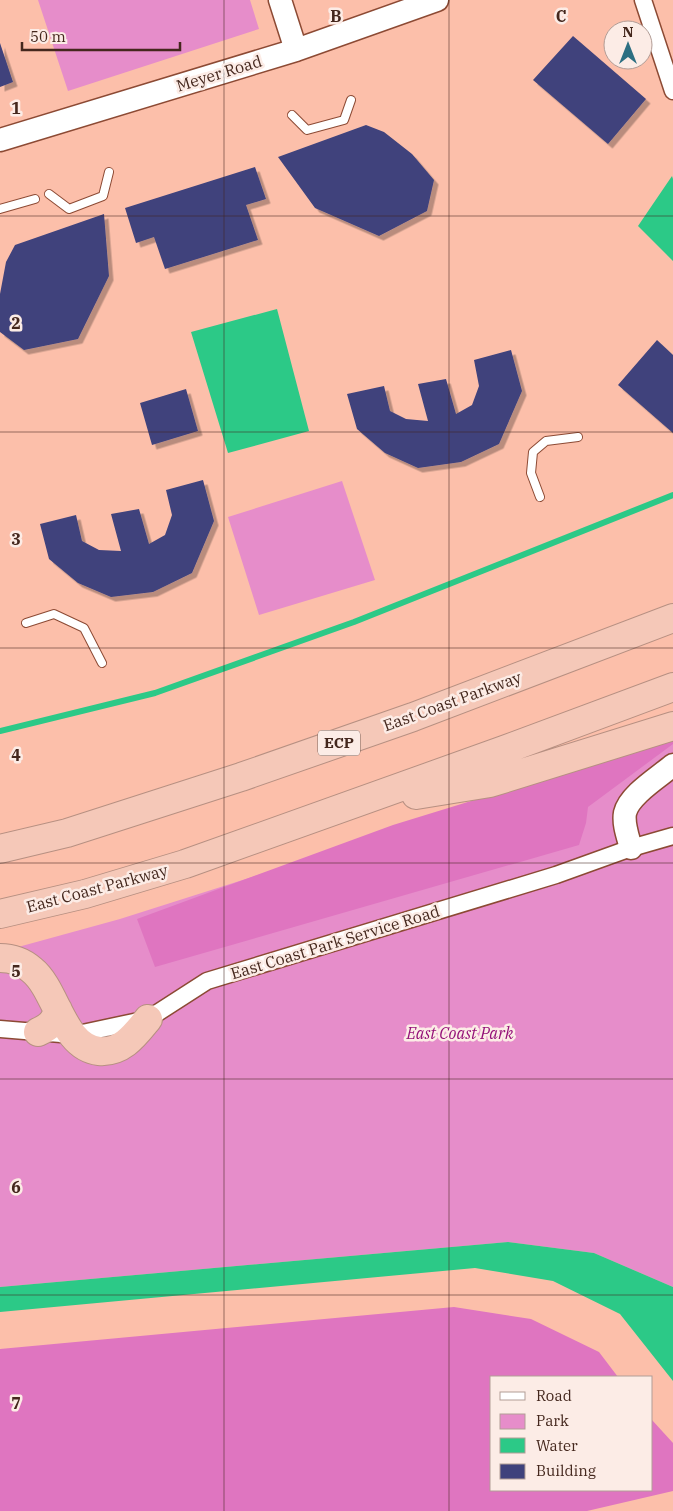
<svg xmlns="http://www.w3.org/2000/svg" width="673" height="1511" font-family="'IBM Plex Serif',serif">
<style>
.green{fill:#e68dca}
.forest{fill:#df75c0}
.water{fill:#2cc987}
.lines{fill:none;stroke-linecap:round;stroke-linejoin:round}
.stream{stroke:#2cc987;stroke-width:6}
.building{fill:#3f427c;filter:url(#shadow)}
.lane-casing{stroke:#8c4a34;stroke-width:10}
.street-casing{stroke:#8c4a34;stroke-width:19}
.secondary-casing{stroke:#8c4a34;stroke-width:25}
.highway-casing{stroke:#b79082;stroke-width:30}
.lane{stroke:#fff;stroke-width:8}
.street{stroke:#fff;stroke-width:16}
.secondary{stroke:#fff;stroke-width:22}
.highway{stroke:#f5c8b8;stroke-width:28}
.grid{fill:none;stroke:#44271d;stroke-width:1;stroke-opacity:0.55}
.labels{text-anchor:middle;stroke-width:5;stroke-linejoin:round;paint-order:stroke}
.shield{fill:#fcece6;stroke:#7b6259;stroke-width:1}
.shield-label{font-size:15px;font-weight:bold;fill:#44271d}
.street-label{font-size:16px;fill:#44271d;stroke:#fcece6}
.park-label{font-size:16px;font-style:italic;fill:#941078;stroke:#fcece6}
.grid-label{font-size:16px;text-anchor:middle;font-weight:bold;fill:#44271d;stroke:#fcece6;stroke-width:5;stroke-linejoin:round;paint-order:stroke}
</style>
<defs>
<filter id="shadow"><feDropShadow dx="4.5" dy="4.5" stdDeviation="0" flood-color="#0004"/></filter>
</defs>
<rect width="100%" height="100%" fill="#fcbfaa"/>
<path class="green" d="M38 0H250L259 29 68 91Z
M342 481 375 580 259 615 228 517Z
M673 743V1287L594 1253 508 1242 0 1287V952L120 919Z"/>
<path class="forest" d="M673 739V744L588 807 586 823 579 845 155 967 137 919 393 825Z
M454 1307 531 1319 599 1352 618 1377H492V1490H652V1420L673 1443V1491L587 1511H0V1349Z"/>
<path class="water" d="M672 176 673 179V261L638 226Z
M277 309 309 431 228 453 191 332Z
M508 1242 594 1253 673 1287V1381L620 1314 553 1281 475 1268 0 1312V1287Z"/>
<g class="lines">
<path class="stream" d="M0 731 155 693 354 622 673 495"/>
</g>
<path class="building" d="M573 36 646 99 608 144 533 80Z
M0 43 13 82 0 87Z
M366 125 384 132 412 154 434 180 427 211 379 236 315 208 278 157Z
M255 167 266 199 246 205 258 240 165 269 154 237 136 243 125 208Z
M104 214 109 276 78 339 24 350 0 332V294L6 262 15 245Z
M657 340 673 355V433L618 385Z
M511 350 522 391 499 444 461 462 418 468 385 453 357 429 347 394 384 386 390 411 406 419 428 421 418 384 446 379 456 414 472 405 479 386 474 360Z
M186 389 198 431 152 445 140 403Z
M203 480 214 521 192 573 153 592 111 597 78 583 49 559 40 524 76 515 82 541 99 550 121 551 111 514 139 509 149 544 165 535 172 515 166 490Z"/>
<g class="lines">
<g class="lane-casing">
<path id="lane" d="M292 115 307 130 344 120 351 100
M49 194 69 209 103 196 109 172
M0 209 35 199
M540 497 531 473 533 452 546 441 578 437
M26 623 54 614 84 628 102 663"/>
</g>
<g class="street-casing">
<path id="street" d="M643 0 673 91
M0 1029 73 1035 148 1019 207 981 556 875 631 848 673 836"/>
</g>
<g class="secondary-casing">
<path id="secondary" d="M280 0 296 50
M0 140 296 50 437 0
M631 848C628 837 623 824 625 813 629 795 659 777 673 765"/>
</g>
<g class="highway-casing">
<path id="highway" d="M416 795 490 783 673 726
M0 849 67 833 241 777 413 717 673 618
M0 914 85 894 185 864 504 750 673 687
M0 958C11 958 23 962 32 970 57 990 62 1047 99 1051 122 1053 135 1035 148 1019
M38 1032C49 1027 54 1023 58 1010"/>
</g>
<use href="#lane" class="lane"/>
<use href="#street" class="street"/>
<use href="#secondary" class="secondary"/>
<use href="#highway" class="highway"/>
</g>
<path class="grid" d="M224 0V1511M449 0V1511M0 216H673M0 432H673M0 648H673M0 863H673M0 1079H673M0 1295H673"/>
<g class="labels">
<rect class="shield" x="318" y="730.5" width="42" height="25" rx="4"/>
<g class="shield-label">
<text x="339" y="748">ECP</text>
</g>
<g class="street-label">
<text transform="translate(219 73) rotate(-17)" y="6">Meyer Road</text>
<text transform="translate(452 701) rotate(-20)" y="6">East Coast Parkway</text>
<text transform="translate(97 888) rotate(-15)" y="6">East Coast Parkway</text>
<text transform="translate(335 942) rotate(-17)" y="6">East Coast Park Service Road</text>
</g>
<g class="park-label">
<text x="460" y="1039">East Coast Park</text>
</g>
</g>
<g class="grid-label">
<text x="336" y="22">B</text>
<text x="561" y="22">C</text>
<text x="16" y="114">1</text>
<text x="16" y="329">2</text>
<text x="16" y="545">3</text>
<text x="16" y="761">4</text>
<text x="16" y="977">5</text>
<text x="16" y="1193">6</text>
<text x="16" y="1409">7</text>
</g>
<rect x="490" y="1376" width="162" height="115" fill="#fcece6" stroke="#b29d96"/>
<rect x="500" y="1392" width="25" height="8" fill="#ffffff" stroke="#b29d96"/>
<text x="536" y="1401" font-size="15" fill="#44271d">Road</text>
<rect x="500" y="1414" width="25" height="15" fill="#e68dca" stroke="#b29d96"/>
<text x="536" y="1426" font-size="15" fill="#44271d">Park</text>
<rect x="500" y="1438" width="25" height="15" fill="#2cc987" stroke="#b29d96"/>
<text x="536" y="1451" font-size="15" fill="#44271d">Water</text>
<rect x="500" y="1464" width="25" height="15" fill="#3f427c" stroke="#b29d96"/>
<text x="536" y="1476" font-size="15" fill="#44271d">Building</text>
<g transform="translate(628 45)"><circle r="24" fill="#fcece6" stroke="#b29d96"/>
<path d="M0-4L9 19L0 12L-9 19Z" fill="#2d6f82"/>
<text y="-8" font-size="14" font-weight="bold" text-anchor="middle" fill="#44271d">N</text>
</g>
<path d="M22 42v8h158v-8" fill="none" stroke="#44271d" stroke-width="2.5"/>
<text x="30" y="42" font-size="15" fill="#44271d" stroke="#fcece6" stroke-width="4" paint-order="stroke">50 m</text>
</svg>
